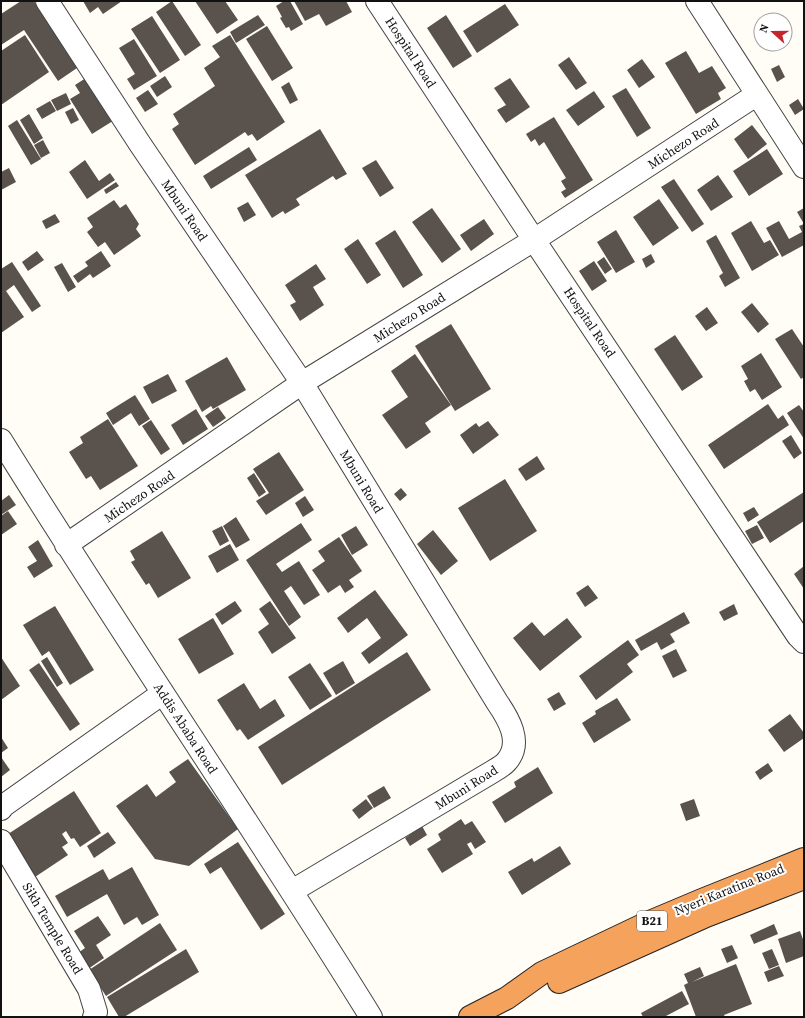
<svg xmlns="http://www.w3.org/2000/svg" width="805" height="1018" font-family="'Source Serif 4',serif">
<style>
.building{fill:#5a524d}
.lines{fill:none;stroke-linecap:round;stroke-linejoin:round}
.minor-casing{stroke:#444;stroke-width:24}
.highway-casing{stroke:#222;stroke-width:24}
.minor{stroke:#fff;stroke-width:22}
.highway{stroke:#f5a25d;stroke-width:22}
.labels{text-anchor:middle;stroke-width:4;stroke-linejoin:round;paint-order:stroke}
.shield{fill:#fff;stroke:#585858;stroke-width:1}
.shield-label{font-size:12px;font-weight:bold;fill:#111}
.street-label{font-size:13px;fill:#111;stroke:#fff}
</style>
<rect width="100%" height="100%" fill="#fffdf5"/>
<path class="building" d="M21 1H34L77 68 58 81 24 30 1 45V14Z
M83 1H122L103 14 98 7 90 13Z
M172 1 201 45 185 56 156 12Z
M195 1H225L238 20 217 34Z
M284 1H290L303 24 291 31 289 27 286 28 280 18 282 17 276 6Z
M294 1H346L352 12 326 26 319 14 305 21Z
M505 4 519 25 477 53 463 31Z
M258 15 265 25 236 43 230 32Z
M446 15 472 56 453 68 427 28Z
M152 16 180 60 160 73 131 29Z
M267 26 293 68 272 81 246 39Z
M25 35 49 72 1 105V51Z
M230 35 285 122 257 141 252 134 248 136 245 132 195 165 172 129 179 124 173 114 215 86 204 68 220 57 212 46Z
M134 39 157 76 134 90 127 79 135 74 119 48Z
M686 51 699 73 712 66 726 88 718 93 721 99 696 114 665 63Z
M569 57 587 83 576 90 558 65Z
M642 59 655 77 639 88 627 70Z
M779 65 785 77 777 82 771 69Z
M89 76 116 119 92 134 70 99 80 93 75 85Z
M165 76 172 87 157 97 150 86Z
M510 78 530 107 506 123 497 110 506 105 494 88Z
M289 82 298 100 290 104 281 87Z
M626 88 651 128 637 137 612 96Z
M148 90 158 104 145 112 136 98Z
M594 91 605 107 578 126 566 110Z
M66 93 71 104 57 111 51 100Z
M798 99 804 109 795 115 789 105Z
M50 101 56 111 42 119 36 109Z
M73 108 79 120 71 124 65 112Z
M29 114 43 138 34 144 20 120Z
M554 117 593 180 565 198 561 192 566 189 561 181 566 178 544 142 539 146 535 139 531 142 526 134Z
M17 120 41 159 31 165 8 126Z
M752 125 767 144 748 159 734 139Z
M320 129 347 174 336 180 333 176 296 199 300 205 285 214 283 211 272 218 245 175Z
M43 140 50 153 41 158 34 145Z
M249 147 257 160 211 189 203 176Z
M767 149 783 174 749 196 733 171Z
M85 160 99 181 110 173 115 180 87 199 69 172Z
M376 160 394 188 380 197 362 168Z
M9 168 16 182 1 190V172Z
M718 175 733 197 711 211 697 190Z
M674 179 704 224 692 232 661 187Z
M116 182 119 186 106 194 104 190Z
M659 199 679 228 653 246 633 217Z
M114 200 120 208 126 204 139 224 136 229 141 236 114 255 105 242 98 247 87 232 93 227 87 218Z
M248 202 256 215 244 222 237 208Z
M432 208 461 249 442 263 412 222Z
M804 208V245L782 257 766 228 779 221 789 239 802 232 799 226 804 224 797 212Z
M55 214 60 222 46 229 42 221Z
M484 219 494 234 471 251 460 235Z
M751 221 764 243 770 240 779 255 752 271 731 233Z
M395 230 423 275 403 288 375 243Z
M616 230 635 262 616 273 597 242Z
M716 235 740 278 725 287 719 276 723 273 706 241Z
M358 239 381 275 367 284 344 249Z
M37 251 44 260 28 271 22 262Z
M101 251 111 266 93 278 90 274 78 283 73 276 88 266 85 262Z
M651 254 655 262 646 268 642 259Z
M604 257 612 269 605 274 597 262Z
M594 261 607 281 592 291 579 271Z
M12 262 41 306 32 312 14 285 6 291 24 317 1 333V269Z
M62 263 76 287 68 292 54 267Z
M316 264 326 279 313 287 324 305 300 321 290 305 296 302 285 285Z
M752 303 769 324 758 333 741 312Z
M707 307 718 323 706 331 695 316Z
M451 324 491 389 455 411 415 346Z
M792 329 804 347V377L801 379 775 339Z
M675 335 703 377 682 391 654 349Z
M761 353 782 387 762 400 755 389 750 392 744 381 748 379 741 366Z
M415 354 451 405 425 423 431 432 406 449 382 415 408 397 391 371Z
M227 357 246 390 213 409 211 406 202 412 185 381Z
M168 374 177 391 152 404 143 387Z
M135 395 150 419 139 426 131 413 113 425 106 413Z
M768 404 778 419 783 415 789 425 724 469 708 445Z
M799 405 804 412V439L787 413Z
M218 407 226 418 213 427 205 416Z
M196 409 208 429 183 445 171 425Z
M108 419 138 466 100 490 91 476 86 479 69 452 83 443 80 437Z
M151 420 170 449 161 455 142 426Z
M488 421 499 435 473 454 460 435 476 423 479 427Z
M791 435 802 453 794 459 782 441Z
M279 452 304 490 266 515 256 501 269 493 253 469Z
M537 456 545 469 526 481 518 469Z
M254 473 266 492 259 497 247 478Z
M505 479 537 531 490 561 458 508Z
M401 488 407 495 400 501 394 494Z
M804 492V521L770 543 757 522Z
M9 495 16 505 1 515V501Z
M305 496 314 510 303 517 295 503Z
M754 507 759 515 748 522 743 513Z
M8 511 17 524 1 535V516Z
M236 517 250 540 236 548 223 526Z
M301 523 312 540 276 564 282 572 299 561 320 595 304 605 291 586 284 591 301 617 289 626 246 560Z
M757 525 764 538 752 544 745 531Z
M222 526 229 541 220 546 212 531Z
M356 526 368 545 352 555 341 535Z
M433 530 458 561 441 575 417 544Z
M162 531 191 578 158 598 149 583 146 585 131 562 135 560 130 551Z
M339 537 362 571 349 580 354 587 345 593 340 585 328 593 312 570 325 561 318 551Z
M38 540 53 566 34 578 27 567 37 561 28 547Z
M230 544 239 560 217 573 208 556Z
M804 566V589L794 574Z
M588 585 598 598 585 607 576 593Z
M375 590 408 635 369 664 361 653 381 638 367 618 348 633 337 618Z
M235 601 242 611 222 625 215 614Z
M270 601 296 638 272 654 258 632 269 624 259 609Z
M734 604 738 614 724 621 719 612Z
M55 606 94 670 70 685 49 651 42 656 23 625Z
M684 612 690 623 670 634 675 642 661 650 657 642 641 651 635 640Z
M213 618 234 654 199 674 178 639Z
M567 618 582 637 540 671 513 638 532 622 544 636Z
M628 640 639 655 627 664 633 672 596 700 579 676Z
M676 649 687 671 673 678 662 656Z
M407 652 431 690 282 785 258 747Z
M1 657 20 686 1 700Z
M47 657 63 683 57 687 41 661Z
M343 661 355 683 336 695 323 673Z
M39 663 80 724 70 731 29 670Z
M310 663 332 696 310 710 288 677Z
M244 683 260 709 275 699 285 716 248 740 240 729 237 731 217 700Z
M559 692 566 704 554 711 547 699Z
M617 698 631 720 594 743 582 723 596 714 595 711Z
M790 714 804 733V738L784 752 768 730Z
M1 737 8 748 1 753Z
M1 757 10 770 1 777Z
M188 759 238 829 189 866 155 859 116 806 147 784 156 797 176 782 169 772Z
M768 763 773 771 760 780 755 772Z
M538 767 553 793 505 823 492 802 516 787 514 782Z
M384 786 391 798 374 808 367 796Z
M74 791 101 833 80 847 74 838 71 839 66 831 62 834 68 843 62 847 68 855 32 879 5 836Z
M366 799 373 808 359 819 352 810Z
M694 799 700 816 686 821 680 804Z
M461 819 465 825 472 821 486 842 475 849 471 842 467 844 473 854 442 873 427 849 441 840 438 834Z
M422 826 427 835 410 846 405 838Z
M108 832 116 843 94 858 87 846Z
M238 842 285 914 261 930 221 867 210 874 204 864Z
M560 846 571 864 522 895 508 872 532 858 534 862Z
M132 867 159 915 142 925 137 917 124 925 107 894 67 917 55 896 103 869 109 880Z
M98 916 111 935 96 945 104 958 88 969 78 953 85 948 74 931Z
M160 923 177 950 106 996 89 970Z
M774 924 778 934 754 944 750 935Z
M800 931 804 942V956L786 963 778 939Z
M732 945 738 958 727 963 721 949Z
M186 949 199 972 124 1017H119L107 997Z
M772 949 779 965 769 969 762 953Z
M736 964 752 1004 724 1015 725 1017H696L684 985 688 983 684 974 700 967 704 976 692 982Z
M779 966 784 976 768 982 764 972Z
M682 991 689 1004 664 1017H643L641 1013Z"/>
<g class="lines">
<g class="minor-casing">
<path id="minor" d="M47 1 140 144 302 383 497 702C508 718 523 742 507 761 504 765 497 769 492 772L292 891
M377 1 534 240 798 636 804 642
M697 1 804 167
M1 440C121 634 251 823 371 1017
M66 545 302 383 534 240 756 95
M1 809 3 806 163 693
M1 841 89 989 96 1012 94 1017"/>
</g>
<g class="highway-casing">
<path id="highway" d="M559 982 706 916 804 878
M470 1017 507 998 542 973 645 924 702 900 804 859"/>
</g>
<use href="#minor" class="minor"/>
<use href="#highway" class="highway"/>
</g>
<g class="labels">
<rect class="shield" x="637" y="911" width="30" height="20" rx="3"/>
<g class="shield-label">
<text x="652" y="925">B21</text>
</g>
<g class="street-label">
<text transform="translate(411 52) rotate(57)" y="5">Hospital Road</text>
<text transform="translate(683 143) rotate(-33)" y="5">Michezo Road</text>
<text transform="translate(185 210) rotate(56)" y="5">Mbuni Road</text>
<text transform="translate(409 317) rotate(-32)" y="5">Michezo Road</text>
<text transform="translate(590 322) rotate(56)" y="5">Hospital Road</text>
<text transform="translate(362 481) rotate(59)" y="5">Mbuni Road</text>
<text transform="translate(139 496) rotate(-34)" y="5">Michezo Road</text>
<text transform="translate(186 728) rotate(57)" y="5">Addis Ababa Road</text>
<text transform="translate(466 787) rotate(-32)" y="5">Mbuni Road</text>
<text transform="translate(729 889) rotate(-22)" y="5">Nyeri Karatina Road</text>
<text transform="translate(53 928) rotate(59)" y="5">Sikh Temple Road</text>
</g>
</g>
<rect width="805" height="1018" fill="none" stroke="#111111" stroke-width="4"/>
<g transform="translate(773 32) rotate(291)"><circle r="19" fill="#ffffff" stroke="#a0a0a0"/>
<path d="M0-3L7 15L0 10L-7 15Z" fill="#c4262e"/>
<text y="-6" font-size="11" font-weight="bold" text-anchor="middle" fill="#111111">N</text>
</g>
</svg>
